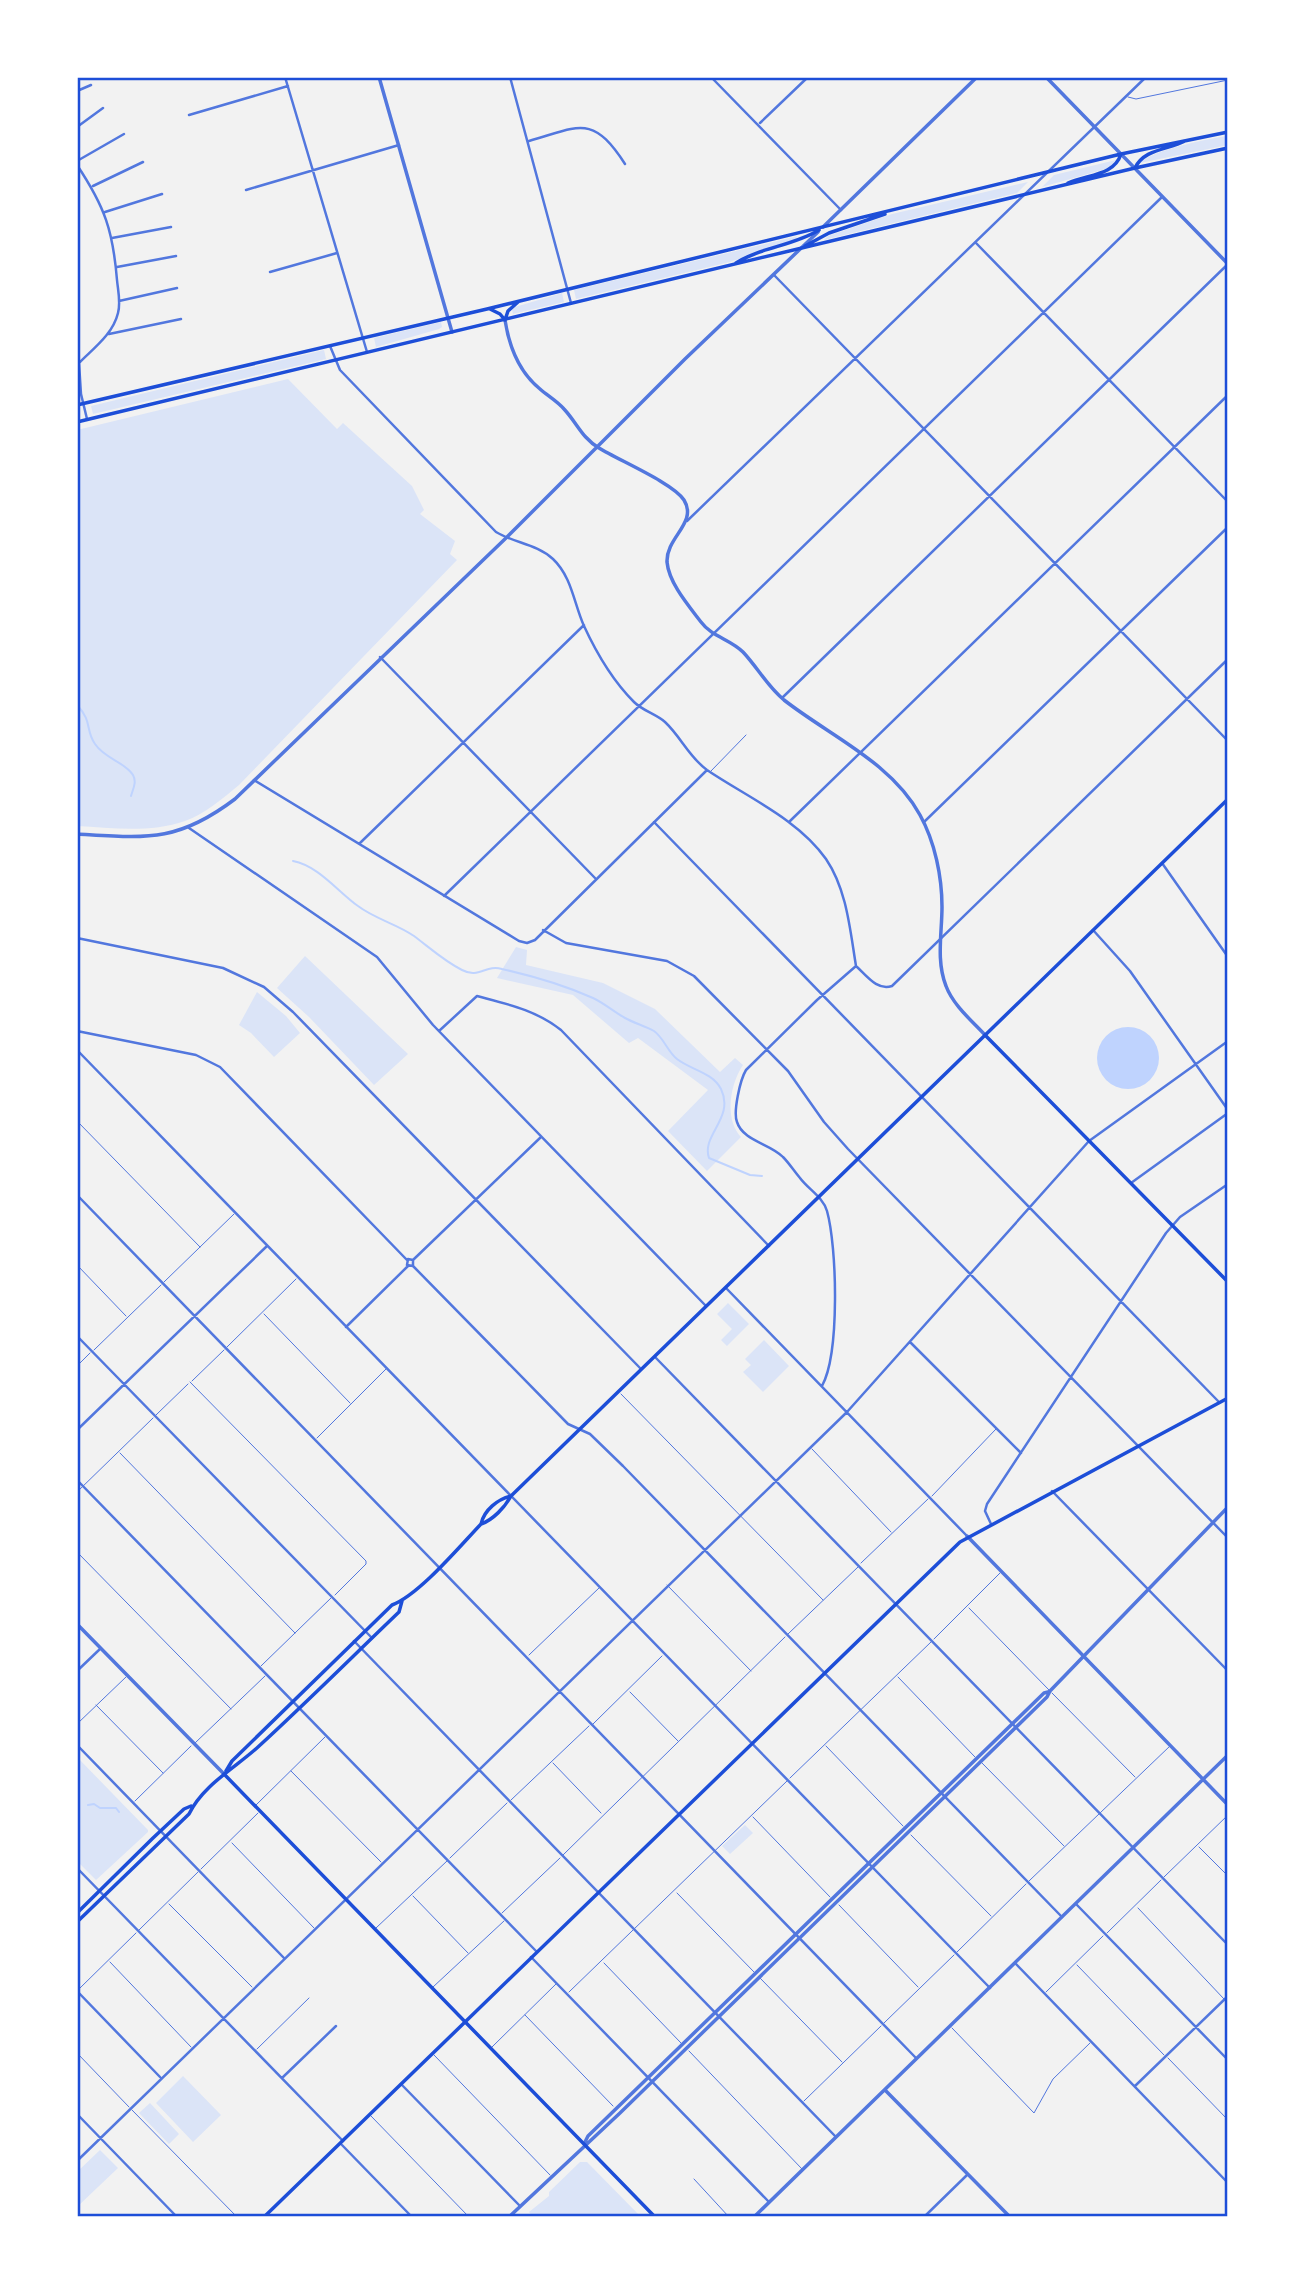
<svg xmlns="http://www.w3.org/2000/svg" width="1305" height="2294" font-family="'Varela Round',sans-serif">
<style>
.green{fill:#dbe4f7}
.water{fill:#bfd3fe}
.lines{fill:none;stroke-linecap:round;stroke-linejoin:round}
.stream{stroke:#bfd3fe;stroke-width:2}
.service{stroke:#5277de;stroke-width:1}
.minor{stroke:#5277de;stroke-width:2.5}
.tertiary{stroke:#5277de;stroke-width:3.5}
.secondary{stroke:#1d4ed8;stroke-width:3.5}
.primary{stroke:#1d4ed8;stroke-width:3.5}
.neatline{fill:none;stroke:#1d4ed8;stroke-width:2.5}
</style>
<rect width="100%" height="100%" fill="#f2f2f2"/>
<path class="green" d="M1228 136V145L1140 163C1150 151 1209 138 1228 136Z
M1116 160 1109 168 1042 187 1054 175Z
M1028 182 1017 193 824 240 828 236 892 214Z
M798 236 794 240 730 262 576 299 574 290Z
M562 293 564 302 513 314 512 310 515 307Z
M441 322 442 327 439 329 376 347 374 338Z
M324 350 326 359 93 414 91 406Z
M288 379 337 429 343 423 412 486 424 510 420 514 455 541 450 554 457 560 239 785C223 798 205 814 185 821 151 833 112 828 77 826V430Z
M516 947 527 950 526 965 603 983 655 1009 720 1072 735 1058 743 1065C730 1084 724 1119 741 1137L707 1171 668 1131 708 1090 638 1038 629 1043 573 995 497 978Z
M305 956 408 1054 374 1085 309 1017 277 988Z
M257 992 286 1016 300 1033 274 1057 251 1033 239 1025Z
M728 1303 749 1324 727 1346 721 1340 732 1329 717 1314Z
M764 1340 789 1366 763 1392 743 1372 751 1365 745 1359Z
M77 1757 148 1830V1832L96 1880 77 1861Z
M745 1825 753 1833 730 1854 722 1846Z
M183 2076 221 2115 193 2142 156 2103Z
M150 2103 179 2134 169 2144 139 2113Z
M100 2150 118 2168 77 2207V2172Z
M580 2162H587L641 2217H533L529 2212 549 2196V2192Z"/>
<path class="water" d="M1097 1058a31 31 0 1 1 62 0a31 31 0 1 1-62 0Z"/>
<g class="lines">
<path class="stream" d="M77 705C93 722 85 730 95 744 105 759 125 762 133 775 137 782 133 789 131 796
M293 861C319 866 338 892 358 906 375 919 397 924 414 936 430 948 444 961 462 970 479 979 486 964 502 969 533 976 564 985 593 998 604 1003 614 1012 625 1018 634 1023 645 1026 654 1031 663 1037 668 1052 677 1059 691 1070 712 1072 721 1089 735 1118 701 1135 709 1158L750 1175 762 1176
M88 1805 94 1804 100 1808H116L119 1812"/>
<path class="service" d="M1128 97 1136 99 1228 80
M711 771 746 735
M77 1121 200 1247
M77 1265 126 1316
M164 1282 234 1214
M264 1314 350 1403
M227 1347 296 1279
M94 1350 161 1285
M77 1366 90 1353
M192 1381 224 1350
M190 1382 366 1561V1564L335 1595
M621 1394 823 1600
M156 1415 188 1384
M317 1438 386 1369
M812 1449 891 1532
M120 1453 295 1633
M77 1492 153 1418
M932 1496 996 1429
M77 1552 231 1709
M861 1563 928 1499
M667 1585 751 1671
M969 1608 1049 1690
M788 1634 858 1567
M934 1639 1000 1573
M529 1655 599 1588
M261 1666 331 1598
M898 1677 975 1757
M630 1692 678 1741
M1052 1693 1135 1777
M96 1705 163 1773
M77 1724 126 1677
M593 1724 662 1656
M195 1743 265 1676
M826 1746 903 1826
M981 1762 1064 1846
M553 1763 601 1813
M291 1771 381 1862
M790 1778 931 1642
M511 1800 589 1726
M135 1801 191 1746
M256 1805 325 1737
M753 1817 830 1897
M911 1835 991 1916
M232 1843 314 1928
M1199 1847 1228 1876
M563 1855 785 1637
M450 1858 507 1803
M201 1869 258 1813
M1164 1877 1228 1815
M1029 1881 1170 1746
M677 1893 754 1972
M413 1896 468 1953
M169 1904 252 1987
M839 1905 918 1987
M1138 1908 1224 1999
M502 1913 560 1858
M376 1928 447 1861
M139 1930 198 1872
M1107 1933 1161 1880
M957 1952 1026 1884
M110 1962 191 2047
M604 1963 681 2043
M1077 1965 1164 2055
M760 1978 842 2062
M433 1987 504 1921
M79 1989 136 1933
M569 1992 787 1781
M1046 1992 1103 1936
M525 2015 613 2106
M884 2023 954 1955
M952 2028 1034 2113 1053 2079 1090 2043
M492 2047 556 1984
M257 2049 309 1998
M689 2051 802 2169
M77 2053 129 2107
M434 2055 550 2175
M1168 2058 1228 2120
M804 2101 881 2026
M132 2110 237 2217
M371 2116 469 2217
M694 2179 729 2217"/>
<path class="minor" d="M285 77 367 352
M510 77 571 303
M711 77 841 210
M77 91 91 85
M189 115 288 86
M760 123 808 77
M77 127 103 108
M529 141C579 127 592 113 625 164
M77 161 124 134
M77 165C105 207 113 231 117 280 118 291 121 302 118 313 113 334 94 348 79 363L81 394 87 419
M93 186 143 162
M246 190 399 145
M105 212 162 194
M112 238 171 227
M976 243 1228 502
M117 267 176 256
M270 272 337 253
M774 275 1228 741
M119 301 177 288
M109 334 181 319
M330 346 340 370 496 532C514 543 537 544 553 559 572 577 574 604 584 626 596 652 614 682 634 702 643 711 656 714 665 722 681 737 689 757 707 770 747 797 798 819 826 859 847 890 850 930 856 966
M687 521 1146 77
M380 657 595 878
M782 698 1228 264
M254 780 519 941 527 943 535 940 706 771
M654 822 1218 1401
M789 822 1228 395
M924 822 1228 527
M189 828 377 957 433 1025 706 1306
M359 844 584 625
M1162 863 1228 957
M444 896 1162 197
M543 930 566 943 667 961 694 976 788 1071 824 1122 848 1149 1228 1538
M1093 930 1130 971 1228 1110
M77 938 223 968 264 987 293 1012 641 1369
M856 966C867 976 877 991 892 986L1228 659
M77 1031 196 1055 220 1067 407 1260
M439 1031 477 996C507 1004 536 1010 561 1030L769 1246
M77 1050 990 1988
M1131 1183 1228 1113
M77 1195 916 2058
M413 1260 408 1259 407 1265 413 1266V1260L541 1137
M413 1266 568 1424 590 1434 623 1466 1062 1917
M726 1288 967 1536
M346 1327 408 1266
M77 1336 372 1638
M910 1342 1021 1453
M655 1357 1228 1945
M822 1386C840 1353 837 1247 827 1211 823 1197 808 1189 800 1178 794 1171 789 1163 783 1157 771 1144 743 1141 737 1122 733 1112 740 1080 746 1070L817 1000 856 966
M77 1430 267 1246
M77 1480 536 1951
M1052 1491 1228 1671
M991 1524 985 1511 987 1504 1166 1233 1180 1217 1228 1184
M354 1641 836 2137
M77 1671 100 1649
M77 1745 284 1958
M77 1868 343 2141
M1076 1904 1228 2060
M531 1957 769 2202
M1016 1964 1228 2183
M77 1991 160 2077
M282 2078 336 2026
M401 2084 520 2206
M1135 2086 1228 1996
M77 2114 177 2217
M341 2144 412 2217
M77 2161 847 1412 1089 1141 1228 1041
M924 2217 967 2175"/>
<path class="tertiary" d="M379 77 452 332
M1046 77 1228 264
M823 227 977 77
M505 320C509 346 519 372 540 389 548 396 557 401 564 409 577 423 582 438 599 448 618 460 673 483 684 500 698 523 666 537 667 562 669 583 688 605 701 622 712 637 730 639 743 652 758 668 767 686 784 700 830 736 891 762 920 815 935 842 942 877 942 907 942 933 936 961 946 986 953 1005 972 1021 985 1035
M77 834C146 838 177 843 235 799L506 538 685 359 818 232
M967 1536 1228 1805
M77 1624 224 1774
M885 2090 1010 2217
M585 2142 588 2136 1044 1693 1048 1692
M509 2217 620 2113 1047 1697 1050 1691 1228 1507
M754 2217 1228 1755"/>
<path class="secondary" d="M1135 168C1144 149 1167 150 1185 141
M1068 183C1088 174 1114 176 1121 154
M805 246 829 233 885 214
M736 263C761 247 793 246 819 230
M490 309 500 314 505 320
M505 320 508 311 518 302
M77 405 487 309 1121 154 1228 132
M77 422 1135 168 1228 148
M985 1035 1228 1282
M224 1774 655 2217"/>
<path class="primary" d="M481 1524C493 1520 505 1507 511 1496L1228 799
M226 1771 232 1761 392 1605C419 1595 460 1546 481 1524 484 1510 498 1499 511 1496
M77 1913 153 1838 184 1809 191 1806
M77 1922 189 1814C203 1785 235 1768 258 1747 306 1703 352 1657 399 1612L402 1601
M264 2217 960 1542 1228 1398"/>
</g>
<rect width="1305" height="2294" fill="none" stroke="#ffffff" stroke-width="158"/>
<rect x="79" y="79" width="1147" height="2136" class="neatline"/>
</svg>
